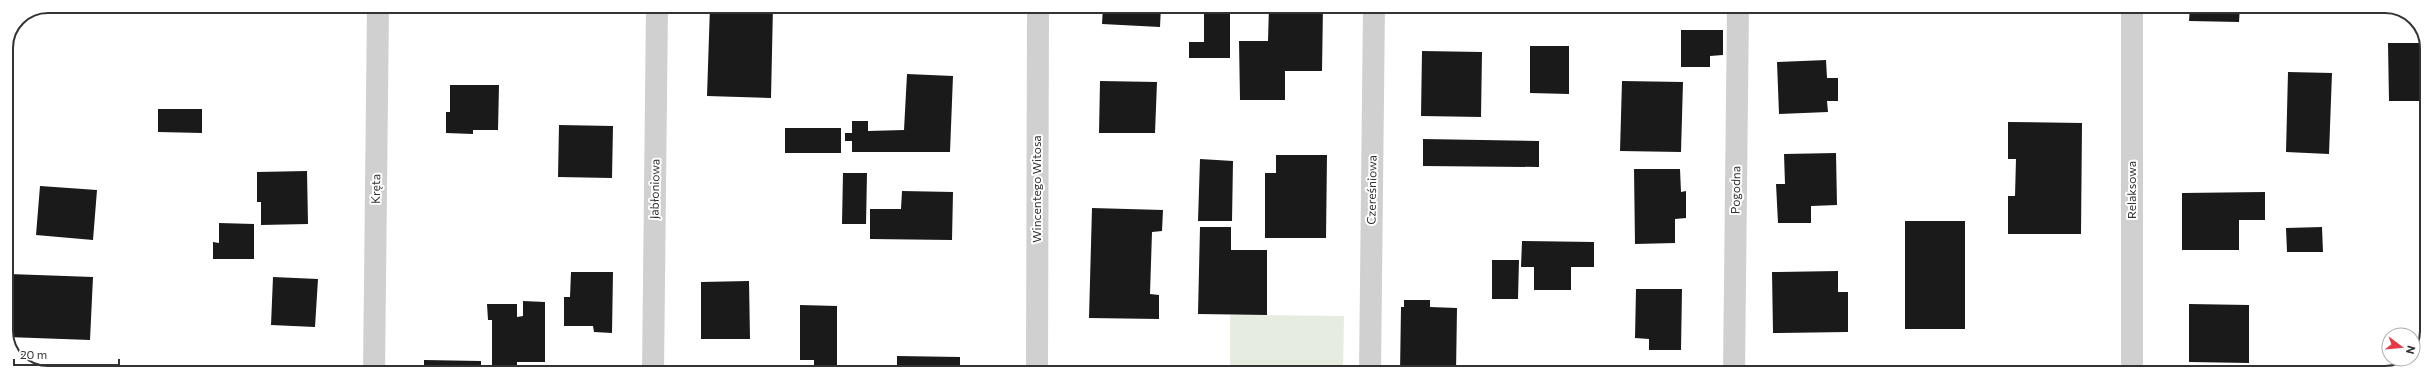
<svg xmlns="http://www.w3.org/2000/svg" width="2433" height="379" font-family="Commissioner,sans-serif">
<style>
.green{fill:#e6ecdf}
.building{fill:#1a1a1a}
.lines{fill:none;stroke-linecap:round;stroke-linejoin:round}
.street{stroke:#d0d0d0;stroke-width:22}
.labels{text-anchor:middle;stroke-width:4;stroke-linejoin:round;paint-order:stroke}
.street-label{font-size:12px;fill:#333;stroke:#fff}
.rim{fill:none;stroke:#333;stroke-width:2}
</style>
<rect width="100%" height="100%" fill="#fff"/>
<path class="green" d="M1230 315 1344 316 1343 373H1230Z"/>
<path class="building" d="M710 6H773L771 98 707 96Z
M1103 6H1161L1160 27 1102 24Z
M1204 6H1230V58H1189V42H1204Z
M1269 6H1323L1322 71H1285V100H1240L1239 41H1268Z
M1613 6H1686L1685 11 1613 10Z
M2190 6H2240L2239 22 2189 21Z
M1681 30H1723V55L1710 56V67H1681Z
M2388 43H2427V101H2389Z
M1530 46H1569V94L1530 93Z
M1422 51 1482 52 1481 117 1421 116Z
M1826 60 1827 78H1838V101H1827L1828 112 1779 114 1777 62Z
M2288 72 2332 73 2329 154 2286 152Z
M907 74 953 76 950 152H852V141H845V133H852V121H868V131L904 130Z
M1100 81 1157 82 1155 133H1099Z
M1622 81 1683 82 1681 152 1620 151Z
M450 85H499L498 130H473V134L446 133V112H450Z
M158 109H202V133L158 132Z
M2008 122 2082 123 2081 234H2008V196H2015L2016 159H2008Z
M559 125 613 126 612 178 558 177Z
M785 128H841V153H785Z
M1423 139 1539 141V167L1423 166Z
M1836 153 1837 205 1811 206V223H1778L1776 184H1785L1784 154Z
M1276 155H1327L1326 238H1265V173H1276Z
M1200 159 1233 161 1232 221H1198Z
M1634 169H1680L1681 192 1686 191V218L1675 219V243L1635 244Z
M307 171 308 224 261 225V202H257V172Z
M843 173H867L866 224H842Z
M40 186 97 190 93 240 36 235Z
M902 191 953 192 952 240 870 239V209H901Z
M2265 192V220H2239V250H2182V193Z
M1092 208 1163 210 1162 231 1152 232 1150 294 1159 295V319L1089 318Z
M1905 221H1965V329H1905Z
M219 223 254 224V259H213V242L219 243Z
M1200 227H1231V250H1267V315L1198 314Z
M2322 227 2323 252H2287L2286 228Z
M1522 241 1594 242V267H1571V290H1534V267H1521Z
M1492 260H1519L1518 299H1492Z
M1838 271V292H1848V332L1773 333 1772 272Z
M571 272H613L612 333 594 332 593 326H564V297H570Z
M9 274 93 277 90 340 7 337Z
M273 277 318 279 315 327 271 325Z
M749 281 750 339H701V282Z
M1636 289H1682L1681 350H1649V339L1635 338Z
M1404 300H1430V307L1457 308 1456 373H1400L1401 307H1404Z
M523 301 545 302V362H517V373H492V320H488L487 304H517V317L523 316Z
M2189 304 2249 305V363L2189 362Z
M800 305 837 306V373H814V360H800Z
M897 356 960 357V373H897Z
M424 360 481 361V373H424Z
M1574 367V373H1521V368Z
M37 370 83 371V373H43Z"/>
<g class="lines">
<path class="street" d="M2132 6V373
M374 373 378 6
M653 373 657 6
M1037 373 1038 6
M1370 373 1374 6
M1734 373 1738 6"/>
</g>
<g class="labels">
<g class="street-label">
<text transform="translate(376 189) rotate(-89)" y="4">Kręta</text>
<text transform="translate(655 189) rotate(-89)" y="4">Jabłoniowa</text>
<text transform="translate(1037 189) rotate(-90)" y="4">Wincentego Witosa</text>
<text transform="translate(1372 190) rotate(-89)" y="4">Czereśniowa</text>
<text transform="translate(1736 190) rotate(-89)" y="4">Pogodna</text>
<text transform="translate(2132 190) rotate(-90)" y="4">Relaksowa</text>
</g>
</g>
<path d="M0 0H2433V379H0ZM48 13H2385A35 35 0 0 1 2420 48V331A35 35 0 0 1 2385 366H48A35 35 0 0 1 13 331V48A35 35 0 0 1 48 13Z" fill="#fff" fill-rule="evenodd"/>
<path class="rim" d="M48 13H2385A35 35 0 0 1 2420 48V331A35 35 0 0 1 2385 366H48A35 35 0 0 1 13 331V48A35 35 0 0 1 48 13Z"/>
<g transform="translate(2401 347) rotate(106)"><circle r="19" fill="#ffffff" stroke="#adadad"/>
<path d="M0-3L7 15L0 10L-7 15Z" fill="#e63946"/>
<text y="-6" font-size="11" font-weight="bold" text-anchor="middle" fill="#333333">N</text>
</g>
<path d="M14 359v6h105v-6" fill="none" stroke="#333333" stroke-width="2"/>
<text x="20" y="359" font-size="12" fill="#333333" stroke="#ffffff" stroke-width="3" paint-order="stroke">20 m</text>
</svg>
